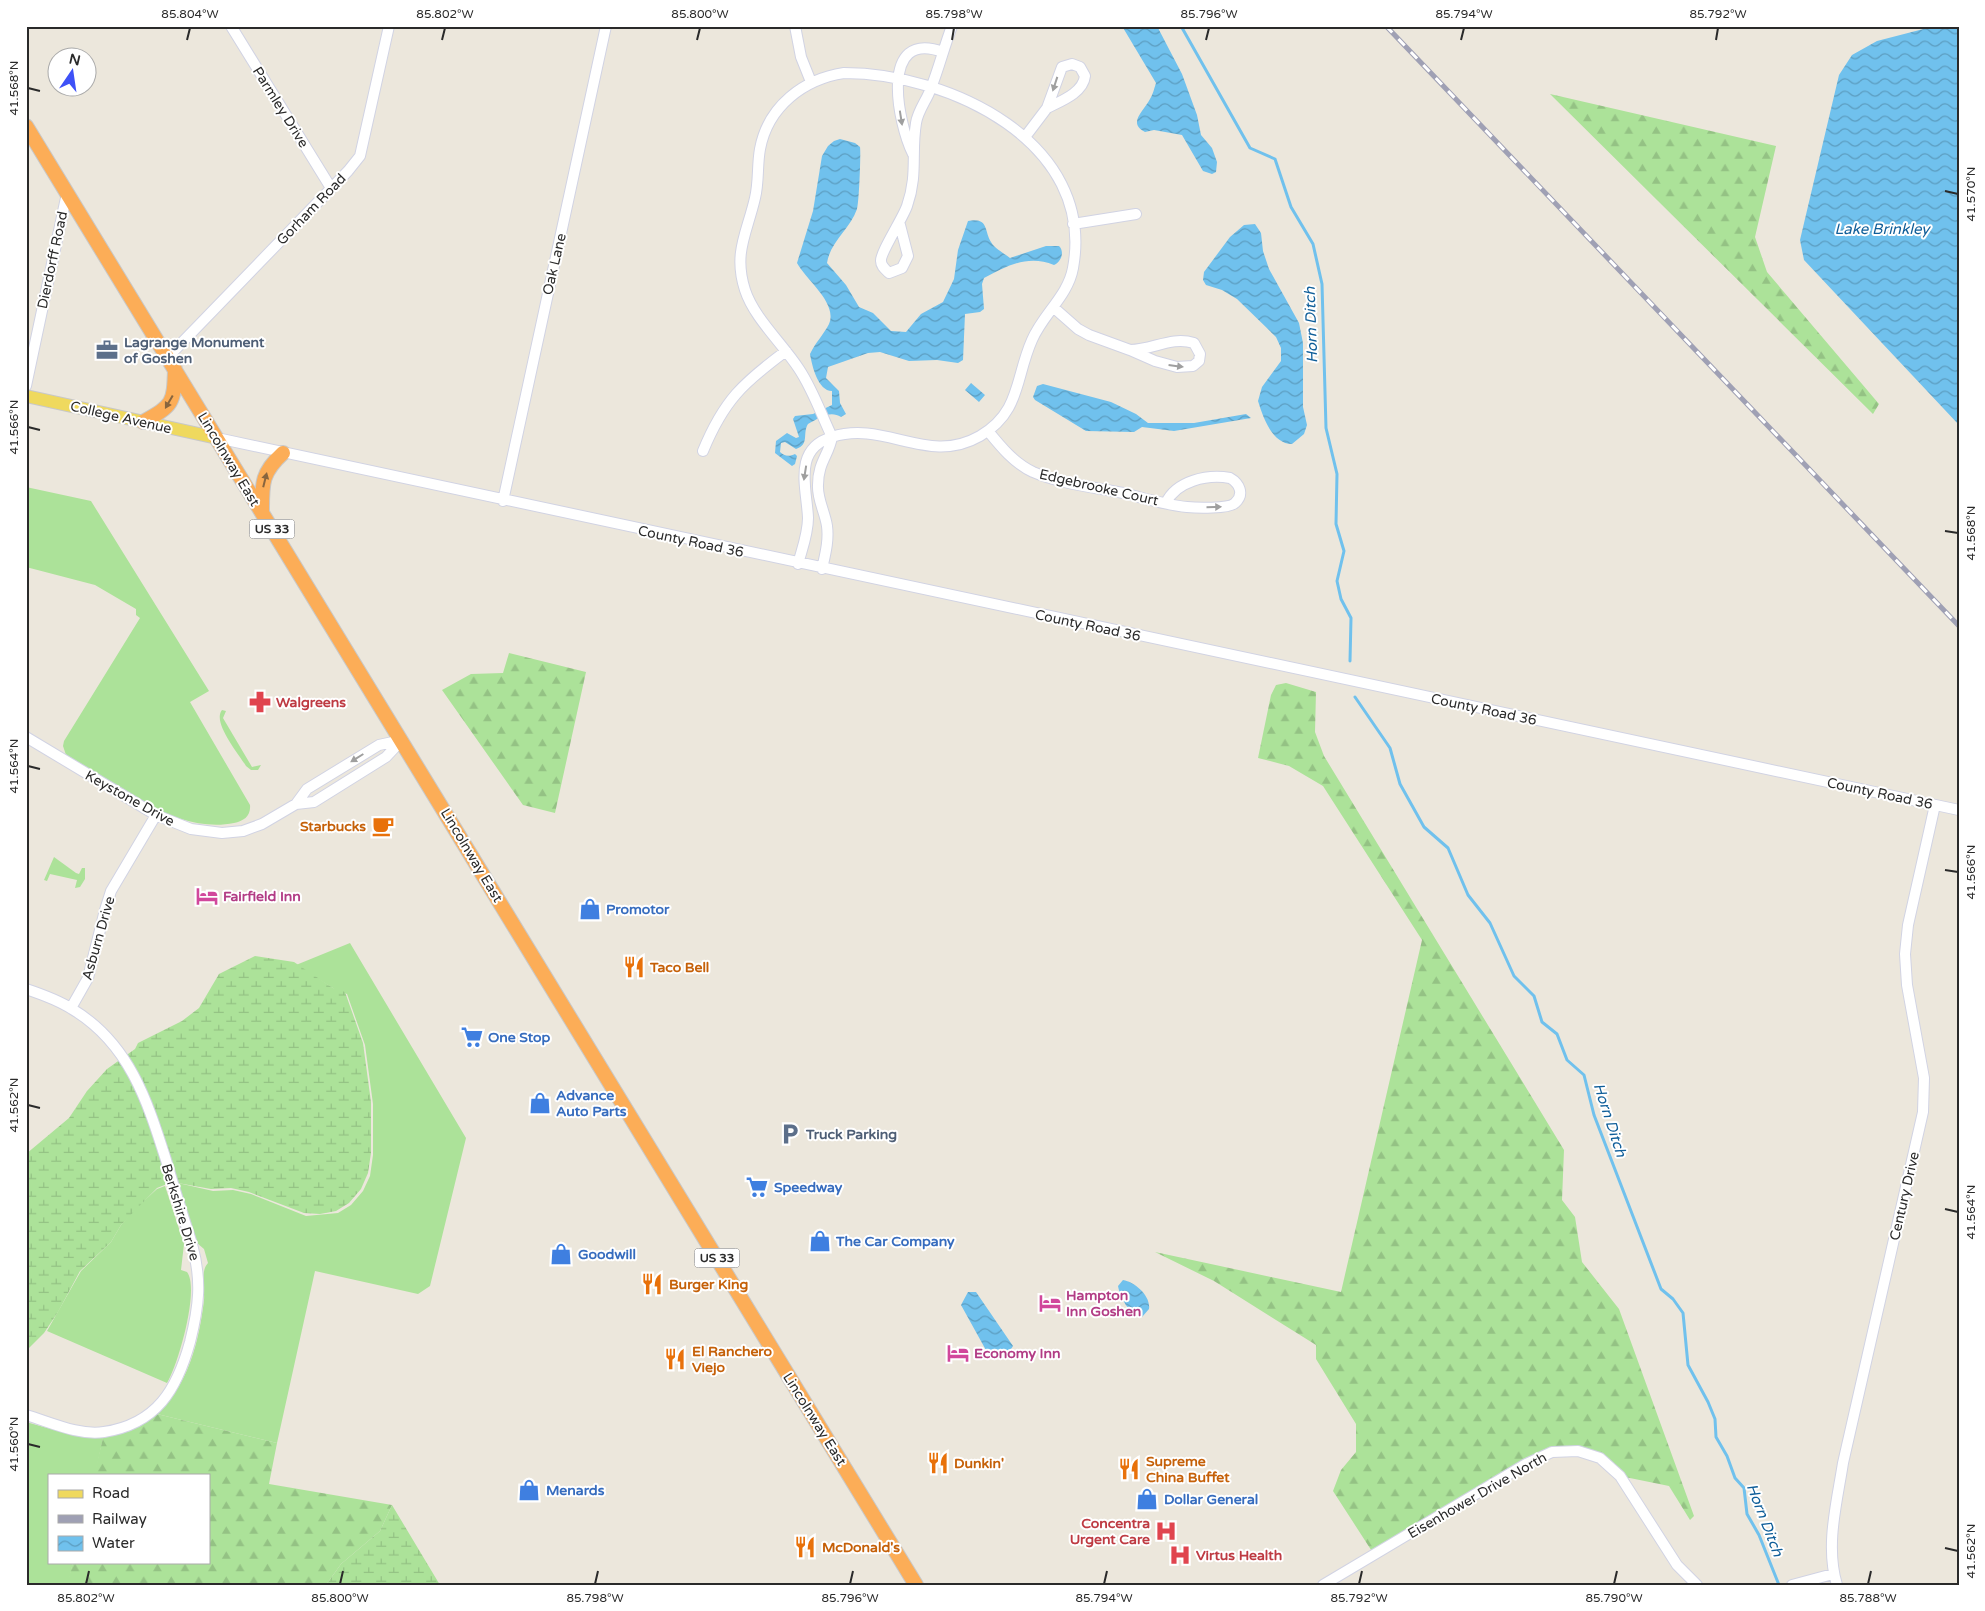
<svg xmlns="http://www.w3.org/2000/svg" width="1985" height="1611" font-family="'Varela Round',sans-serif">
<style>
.grass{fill:#ace299}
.forest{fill:url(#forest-firs)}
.wetland{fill:url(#wetland-marsh)}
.water{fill:url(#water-waves)}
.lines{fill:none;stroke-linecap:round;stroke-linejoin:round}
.stream{stroke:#70c1ed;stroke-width:3}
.minor-casing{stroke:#d1d3e3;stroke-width:12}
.major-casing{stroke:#c8c8c8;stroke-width:14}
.highway-casing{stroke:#c8c8c8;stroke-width:16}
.minor{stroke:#fff;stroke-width:10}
.major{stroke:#efd95e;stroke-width:12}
.highway{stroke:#fcad57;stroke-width:14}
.rail-casing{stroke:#9fa0b4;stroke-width:5}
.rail{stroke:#fff;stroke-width:3;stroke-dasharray:9;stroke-linecap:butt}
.oneway{fill:#9f9f9f}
.oneway2{fill:#88653e}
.ticks{fill:none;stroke:#2a2a2a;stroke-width:2}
.labels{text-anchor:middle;stroke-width:4;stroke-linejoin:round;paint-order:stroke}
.shield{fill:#fff;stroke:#6a6a6a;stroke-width:1}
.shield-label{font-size:12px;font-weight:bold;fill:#2a2a2a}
.street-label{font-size:14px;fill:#2a2a2a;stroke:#fff}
.service-label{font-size:14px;font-weight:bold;fill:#4e5e75;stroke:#fff;text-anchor:start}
.health-label{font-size:14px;font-weight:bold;fill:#be3a42;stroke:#fff;text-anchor:start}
.food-label{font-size:14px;font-weight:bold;fill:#c56008;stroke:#fff;text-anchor:start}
.hotel-label{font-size:14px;font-weight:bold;fill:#b23c85;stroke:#fff;text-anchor:start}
.shop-label{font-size:14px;font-weight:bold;fill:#366cbe;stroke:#fff;text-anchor:start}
.water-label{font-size:15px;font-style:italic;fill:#0f5e99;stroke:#fff}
.neatline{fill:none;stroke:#2a2a2a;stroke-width:2}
.ticks-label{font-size:12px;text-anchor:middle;fill:#2a2a2a}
</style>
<defs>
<pattern id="forest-firs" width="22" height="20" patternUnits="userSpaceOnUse" patternTransform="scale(1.25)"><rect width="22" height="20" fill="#ace299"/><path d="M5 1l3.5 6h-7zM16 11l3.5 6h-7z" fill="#94c284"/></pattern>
<pattern id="wetland-marsh" width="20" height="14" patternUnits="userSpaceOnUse" patternTransform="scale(1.25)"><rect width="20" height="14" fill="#ace299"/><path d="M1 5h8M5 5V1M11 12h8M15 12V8" fill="none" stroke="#94c284"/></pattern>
<pattern id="water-waves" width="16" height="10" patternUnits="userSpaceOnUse" patternTransform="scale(1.25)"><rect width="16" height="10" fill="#70c1ed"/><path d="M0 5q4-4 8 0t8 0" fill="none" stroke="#5c9dc0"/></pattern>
</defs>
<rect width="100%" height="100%" fill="#ece7dc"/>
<path class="grass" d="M26 487 91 501 209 691 190 702 250 805C251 816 244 821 234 823 177 835 114 784 66 755L63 746 64 741 140 618 136 615V609L95 585 26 567Z
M222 710 226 711 223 718 252 767 261 765 258 770H251L246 766C238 753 212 722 222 710Z
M54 857 76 873 79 874 82 868H85V879L80 887 75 888 77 880 50 874 47 881 44 880Z
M350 943 466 1138 430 1286 418 1294 315 1271 277 1443 157 1414C188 1385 199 1342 204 1300 205 1289 200 1271 208 1263L204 1249 197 1243 178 1183 213 1191 233 1190 251 1194 306 1216 338 1213 351 1205 363 1191 370 1176 373 1155V1104L365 1045 347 994 336 990 296 965Z
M165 1186 184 1244 181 1270 187 1272C200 1289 178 1365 167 1383L47 1331 81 1271 111 1242 121 1225 134 1210 157 1189Z
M26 1422 76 1436 103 1438 95 1475H49V1562H73L68 1585H26Z"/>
<path class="forest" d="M1550 94 1776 146 1755 237 1767 272 1879 404 1873 414Z
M509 653 586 672 555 813 523 805 442 690 471 674 503 673Z
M1286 683 1316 692 1315 732 1324 756 1564 1150 1562 1200 1575 1217 1582 1262 1619 1309 1694 1516 1690 1520 1669 1486 1620 1476 1600 1458 1552 1452 1375 1556 1333 1491 1341 1470 1356 1452V1424L1316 1359V1345L1214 1281 1155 1252 1341 1292 1422 940 1323 786 1289 766 1258 758 1271 695 1276 685Z
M157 1414 277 1443 269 1484 392 1505 380 1531 341 1564 326 1585H67L73 1562H209V1475H94L103 1438 130 1431Z"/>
<path class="wetland" d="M255 956 294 962 333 988 345 992 363 1043 371 1102V1153L368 1173 361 1189 349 1203 336 1211 320 1214 304 1213 249 1192 231 1188 211 1189 172 1182 157 1188 121 1225 111 1242 80 1271 58 1312 44 1333 26 1351V1154L69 1118 87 1091 107 1069 135 1049 138 1043 182 1021 199 1008 219 974Z
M392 1505 440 1585H326L341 1564 380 1531Z"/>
<path class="water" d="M1122 26H1157L1182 74 1197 115 1201 135 1212 148 1217 162 1216 172 1212 174 1203 171 1182 135 1154 130 1145 132C1127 123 1144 111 1150 99 1153 94 1154 89 1156 83Z
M1935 26H1959V425L1804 260 1800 240 1839 75 1852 55 1877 41Z
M840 139 855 143 860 147C861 153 859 204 857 209 850 229 830 242 827 263L846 285 859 307 873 313 891 331 906 332 921 314 943 302 954 279 958 250 968 221C989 217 984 231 991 242 995 249 1004 253 1010 258L1046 246H1059C1065 252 1061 262 1054 265 1028 254 1007 266 984 278L982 284 984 309 980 312 965 314 963 360 958 363 937 360 909 361 880 352 868 353 828 367 826 378 839 391 840 403 846 414 841 417C830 410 819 418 808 424 802 434 810 444 796 449L785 442 781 443 780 452C784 456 789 457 795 454L797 456 795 464 792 466 775 453 776 441 787 433 796 438 799 437 793 419 795 416 813 414 832 405V391C818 391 812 366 810 354 815 343 824 334 829 324 838 303 806 280 797 263L813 211 822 156 828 146 834 141Z
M1255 224 1261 233 1263 251 1269 269 1299 323 1303 343V407L1307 425 1304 434 1292 444C1272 444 1263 417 1258 401L1262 387 1281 361V348L1276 337 1237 299 1222 290 1206 285 1203 280 1204 272 1230 237 1244 225Z
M971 383 985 395 979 402 965 390Z
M1043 384 1111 402 1136 414 1148 423H1194L1246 414 1251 418 1174 431 1142 427 1134 432 1086 431 1035 400 1033 397 1037 386Z
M1123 1280C1135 1282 1151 1296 1149 1309L1142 1317C1129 1315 1120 1297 1118 1286Z
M968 1292H976L1013 1346 1008 1354 996 1358 987 1352 961 1305Z"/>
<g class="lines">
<path class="stream" d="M1181 26 1250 148 1275 159 1291 207 1313 244 1322 284 1326 428 1337 474 1336 524 1344 551 1337 581 1341 599 1351 618 1350 661
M1355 697 1390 748 1400 784 1424 827 1448 848 1468 895 1490 923 1514 976 1534 996 1542 1022 1557 1034 1567 1060 1584 1075 1594 1115 1661 1289 1673 1299 1683 1313 1688 1365 1708 1402 1715 1419 1716 1437 1727 1456 1735 1478 1744 1488 1747 1514 1759 1535 1779 1585"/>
<g class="minor-casing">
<path id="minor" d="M231 26 331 188
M795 26 801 57 811 82
M844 73C949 73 1096 142 1073 268 1068 296 1043 314 1032 340 1015 378 1021 412 980 436 928 466 885 420 832 437 821 414 813 390 799 369 783 344 754 318 745 290 733 253 747 233 755 198 759 182 757 165 760 149 768 106 804 79 844 73Z
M1025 137 1047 108 1062 67 1072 64 1080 67 1085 76C1083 93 1061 101 1047 108
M913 154C898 124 878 28 943 52
M1073 224 1136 214
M900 225 908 256 902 268 889 273C885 269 881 266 881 261 880 253 903 218 907 206 918 175 911 153 916 123 918 110 927 100 931 88 939 68 944 47 952 26
M1053 307 1078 329 1089 335 1130 350 1155 361 1177 367 1193 366 1199 361 1200 354 1194 343C1171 336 1153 350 1130 350
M168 357 348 171 360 156 389 26
M26 386 67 193
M988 431C1001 447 1014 463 1033 472 1061 484 1093 487 1123 493 1144 498 1165 505 1187 507 1196 508 1229 509 1235 503 1245 494 1239 483 1230 478 1207 474 1176 481 1166 503
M217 438 1959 810
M703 451C724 400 743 383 786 351
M503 501 606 26
M798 564C802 549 808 534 808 518 807 489 792 449 832 437 829 455 818 462 818 485 817 499 825 512 827 526 829 541 825 555 822 569
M26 737 156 815 191 829 222 833 243 831 262 824 296 804 314 802 386 757 402 740
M296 804 307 789 379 745 402 740
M26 989C41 994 58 1000 72 1009 129 1043 147 1100 166 1160 174 1188 183 1216 192 1244 202 1281 199 1306 190 1342 177 1389 157 1424 104 1432 79 1436 50 1422 26 1415
M71 1008 88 978 105 910 111 891 156 815
M1323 1585 1526 1464 1552 1452 1578 1451 1600 1458 1620 1476 1677 1565 1697 1585
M1792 1585 1833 1574
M1837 1585C1825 1546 1837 1502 1843 1463L1923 1112 1924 1078 1907 985 1905 954 1908 925 1935 805"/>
</g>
<g class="major-casing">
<path id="major" d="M26 396 217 438"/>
</g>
<g class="highway-casing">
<path id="highway" d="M26 126 916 1585
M143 422C173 405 174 404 175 369
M262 512C262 484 261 473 283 453"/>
</g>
<use href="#minor" class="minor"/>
<use href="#major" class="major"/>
<use href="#highway" class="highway"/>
<g class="rail-casing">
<path id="rail" d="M1386 26 1959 626"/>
</g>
<use href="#rail" class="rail"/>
</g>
<defs><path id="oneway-solid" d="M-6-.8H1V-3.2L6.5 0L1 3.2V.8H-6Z" transform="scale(1.25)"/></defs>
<g class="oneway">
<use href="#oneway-solid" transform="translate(1055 84) rotate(108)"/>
<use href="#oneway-solid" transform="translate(901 118) rotate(81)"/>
<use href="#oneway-solid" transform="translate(1176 366) rotate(7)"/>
<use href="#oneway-solid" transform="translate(805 473) rotate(99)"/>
<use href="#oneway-solid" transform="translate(1214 507) rotate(-1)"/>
<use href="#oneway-solid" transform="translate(357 758) rotate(148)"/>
</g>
<g class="oneway2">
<use href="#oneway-solid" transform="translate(169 402) rotate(120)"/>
<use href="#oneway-solid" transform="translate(265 480) rotate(-76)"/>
</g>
<path class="ticks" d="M187 40 190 28M442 40 445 28M697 40 700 28M952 40 954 28M1206 40 1209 28M1461 40 1464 28M1716 40 1718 28M28 88 40 91M1945 191 1958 194M28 427 40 430M1945 531 1958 533M28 766 40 769M1945 870 1958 872M28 1105 40 1108M1945 1209 1958 1212M28 1444 40 1447M1945 1548 1958 1551M86 1584 89 1571M340 1584 343 1571M595 1584 598 1571M850 1584 853 1571M1104 1584 1107 1571M1359 1584 1362 1571M1614 1584 1617 1571M1868 1584 1871 1571"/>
<defs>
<g id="office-bare" transform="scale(1.725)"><path d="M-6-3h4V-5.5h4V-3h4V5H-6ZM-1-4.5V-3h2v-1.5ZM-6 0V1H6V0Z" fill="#5c6f8a" stroke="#fff" stroke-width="2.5" paint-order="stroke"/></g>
<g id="pharmacy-bare" transform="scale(1.725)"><path d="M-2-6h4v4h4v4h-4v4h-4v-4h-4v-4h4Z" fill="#e0444e" stroke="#fff" stroke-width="2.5" paint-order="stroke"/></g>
<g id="cafe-bare" transform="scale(1.725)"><path d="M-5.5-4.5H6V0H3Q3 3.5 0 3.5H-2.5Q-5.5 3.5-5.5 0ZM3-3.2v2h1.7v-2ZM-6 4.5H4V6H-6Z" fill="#e8710a" stroke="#fff" stroke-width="2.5" paint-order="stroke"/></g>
<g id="hotel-bare" transform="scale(1.725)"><path d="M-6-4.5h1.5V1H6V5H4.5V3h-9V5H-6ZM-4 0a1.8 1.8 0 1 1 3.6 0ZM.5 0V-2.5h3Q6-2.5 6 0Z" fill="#d1479c" stroke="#fff" stroke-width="2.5" paint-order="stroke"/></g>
<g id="shop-bare" transform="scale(1.725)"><path d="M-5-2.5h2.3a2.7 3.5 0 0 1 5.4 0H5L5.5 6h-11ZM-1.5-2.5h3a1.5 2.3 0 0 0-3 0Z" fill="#3f7fe0" stroke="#fff" stroke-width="2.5" paint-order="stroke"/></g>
<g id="restaurant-bare" transform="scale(1.725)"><path d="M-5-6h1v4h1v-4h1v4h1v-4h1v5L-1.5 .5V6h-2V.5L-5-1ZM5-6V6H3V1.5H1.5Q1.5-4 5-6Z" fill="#e8710a" stroke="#fff" stroke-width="2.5" paint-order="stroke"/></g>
<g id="supermarket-bare" transform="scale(1.725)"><path d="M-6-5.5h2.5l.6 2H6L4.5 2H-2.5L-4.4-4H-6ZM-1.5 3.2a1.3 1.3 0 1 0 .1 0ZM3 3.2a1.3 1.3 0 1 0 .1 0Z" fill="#3f7fe0" stroke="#fff" stroke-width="2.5" paint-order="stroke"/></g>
<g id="parking-bare" transform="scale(1.725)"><path d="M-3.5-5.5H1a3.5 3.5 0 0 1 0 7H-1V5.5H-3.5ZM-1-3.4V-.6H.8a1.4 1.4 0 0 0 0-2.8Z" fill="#5c6f8a" stroke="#fff" stroke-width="2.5" paint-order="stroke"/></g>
<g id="hospital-bare" transform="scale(1.725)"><path d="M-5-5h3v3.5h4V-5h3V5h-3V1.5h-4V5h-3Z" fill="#e0444e" stroke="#fff" stroke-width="2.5" paint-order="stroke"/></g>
</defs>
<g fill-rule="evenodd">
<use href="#office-bare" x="107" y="350"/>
<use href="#pharmacy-bare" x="260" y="702"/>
<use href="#cafe-bare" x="383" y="826"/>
<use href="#hotel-bare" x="207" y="896"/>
<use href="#shop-bare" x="590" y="909"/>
<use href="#restaurant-bare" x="634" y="967"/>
<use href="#supermarket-bare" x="472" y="1037"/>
<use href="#shop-bare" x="540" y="1103"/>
<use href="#parking-bare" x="790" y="1134"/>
<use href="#supermarket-bare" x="757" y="1187"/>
<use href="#shop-bare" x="820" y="1241"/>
<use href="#shop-bare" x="561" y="1254"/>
<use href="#restaurant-bare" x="652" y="1284"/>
<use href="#hotel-bare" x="1050" y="1303"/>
<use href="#hotel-bare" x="958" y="1353"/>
<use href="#restaurant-bare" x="675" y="1359"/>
<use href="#restaurant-bare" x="938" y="1463"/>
<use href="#restaurant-bare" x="1129" y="1469"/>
<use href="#shop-bare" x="529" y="1490"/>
<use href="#shop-bare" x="1147" y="1499"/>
<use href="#hospital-bare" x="1166" y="1531"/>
<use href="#restaurant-bare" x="805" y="1547"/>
<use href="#hospital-bare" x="1180" y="1555"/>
</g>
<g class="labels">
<g class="shield">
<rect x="249.5" y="519.5" width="45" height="19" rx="4"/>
<rect x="694.5" y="1248.5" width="45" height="19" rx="4"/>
</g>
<g class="shield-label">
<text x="272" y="533">US 33</text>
<text x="717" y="1262">US 33</text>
</g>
<g class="street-label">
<text transform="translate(281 107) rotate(58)" y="5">Parmley Drive</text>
<text transform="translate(311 209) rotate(-46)" y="5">Gorham Road</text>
<text transform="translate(52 260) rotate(-78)" y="5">Dierdorff Road</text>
<text transform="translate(554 264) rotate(-77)" y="5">Oak Lane</text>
<text transform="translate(121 417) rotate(13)" y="5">College Avenue</text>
<text transform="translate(229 459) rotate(59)" y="5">Lincolnway East</text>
<text transform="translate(1099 487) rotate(13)" y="5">Edgebrooke Court</text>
<text transform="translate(691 541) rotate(12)" y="5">County Road 36</text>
<text transform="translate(1088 625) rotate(12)" y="5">County Road 36</text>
<text transform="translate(1484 709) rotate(12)" y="5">County Road 36</text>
<text transform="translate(1880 793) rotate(12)" y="5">County Road 36</text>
<text transform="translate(130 798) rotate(29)" y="5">Keystone Drive</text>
<text transform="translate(472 855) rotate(59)" y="5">Lincolnway East</text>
<text transform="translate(98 938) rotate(-74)" y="5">Asburn Drive</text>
<text transform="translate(1904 1196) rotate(-77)" y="5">Century Drive</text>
<text transform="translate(181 1212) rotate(73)" y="5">Berkshire Drive</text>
<text transform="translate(815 1419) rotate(58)" y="5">Lincolnway East</text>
<text transform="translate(1477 1495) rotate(-30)" y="5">Eisenhower Drive North</text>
</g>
<g class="service-label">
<text x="124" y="347">Lagrange Monument<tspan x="124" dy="16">of Goshen</tspan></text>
<text x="806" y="1139">Truck Parking</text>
</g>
<g class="health-label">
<text x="276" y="707">Walgreens</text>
<text x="1150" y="1528" text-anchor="end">Concentra<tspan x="1150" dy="16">Urgent Care</tspan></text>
<text x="1196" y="1560">Virtus Health</text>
</g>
<g class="food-label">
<text x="366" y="831" text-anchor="end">Starbucks</text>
<text x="650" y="972">Taco Bell</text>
<text x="669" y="1289">Burger King</text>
<text x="692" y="1356">El Ranchero<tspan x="692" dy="16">Viejo</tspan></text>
<text x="1146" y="1466">Supreme<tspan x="1146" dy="16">China Buffet</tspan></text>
<text x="954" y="1468">Dunkin'</text>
<text x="822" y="1552">McDonald's</text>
</g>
<g class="hotel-label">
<text x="223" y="901">Fairfield Inn</text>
<text x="1066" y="1300">Hampton<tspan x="1066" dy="16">Inn Goshen</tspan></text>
<text x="974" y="1358">Economy Inn</text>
</g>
<g class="shop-label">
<text x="606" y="914">Promotor</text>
<text x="488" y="1042">One Stop</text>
<text x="556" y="1100">Advance<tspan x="556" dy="16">Auto Parts</tspan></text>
<text x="774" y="1192">Speedway</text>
<text x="836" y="1246">The Car Company</text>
<text x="578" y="1259">Goodwill</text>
<text x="546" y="1495">Menards</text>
<text x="1164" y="1504">Dollar General</text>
</g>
<g class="water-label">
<text x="1882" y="234">Lake Brinkley</text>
<text transform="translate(1311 325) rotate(-92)" y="5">Horn Ditch</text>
<text transform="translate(1610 1120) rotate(72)" y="5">Horn Ditch</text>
<text transform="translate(1765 1520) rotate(69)" y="5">Horn Ditch</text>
</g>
</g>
<rect width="1985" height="1611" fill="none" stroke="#ffffff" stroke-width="55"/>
<rect x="48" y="1474" width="162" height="90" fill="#ffffff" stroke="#aaaaaa"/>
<rect x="58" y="1490" width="25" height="8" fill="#efd95e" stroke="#aaaaaa"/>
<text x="92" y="1498" font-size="15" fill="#2a2a2a">Road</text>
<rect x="58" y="1515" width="25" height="8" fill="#9fa0b4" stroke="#aaaaaa"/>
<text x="92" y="1524" font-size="15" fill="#2a2a2a">Railway</text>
<rect x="58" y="1536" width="25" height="15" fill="url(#water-waves)" stroke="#aaaaaa"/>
<text x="92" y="1548" font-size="15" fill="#2a2a2a">Water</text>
<g transform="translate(72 72) rotate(13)"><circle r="24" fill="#ffffff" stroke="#aaaaaa"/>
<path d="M0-4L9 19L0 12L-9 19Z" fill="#3e51f7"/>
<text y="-8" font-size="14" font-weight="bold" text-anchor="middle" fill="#2a2a2a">N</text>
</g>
<rect x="28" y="28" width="1930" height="1556" class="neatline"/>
<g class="ticks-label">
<text x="190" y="18">85.804°W</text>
<text x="445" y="18">85.802°W</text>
<text x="700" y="18">85.800°W</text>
<text x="954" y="18">85.798°W</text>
<text x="1209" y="18">85.796°W</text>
<text x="1464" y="18">85.794°W</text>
<text x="1718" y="18">85.792°W</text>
<text transform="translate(14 88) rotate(-90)" y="4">41.568°N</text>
<text transform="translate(1971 194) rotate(-90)" y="4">41.570°N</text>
<text transform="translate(14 427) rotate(-90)" y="4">41.566°N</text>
<text transform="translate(1971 533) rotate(-90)" y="4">41.568°N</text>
<text transform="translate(14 766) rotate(-90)" y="4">41.564°N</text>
<text transform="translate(1971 872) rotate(-90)" y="4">41.566°N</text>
<text transform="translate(14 1105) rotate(-90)" y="4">41.562°N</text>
<text transform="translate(1971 1212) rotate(-90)" y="4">41.564°N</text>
<text transform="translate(14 1444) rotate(-90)" y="4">41.560°N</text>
<text transform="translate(1971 1551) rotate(-90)" y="4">41.562°N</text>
<text x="86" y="1602">85.802°W</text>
<text x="340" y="1602">85.800°W</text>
<text x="595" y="1602">85.798°W</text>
<text x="850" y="1602">85.796°W</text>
<text x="1104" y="1602">85.794°W</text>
<text x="1359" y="1602">85.792°W</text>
<text x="1614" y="1602">85.790°W</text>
<text x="1868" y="1602">85.788°W</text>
</g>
</svg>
